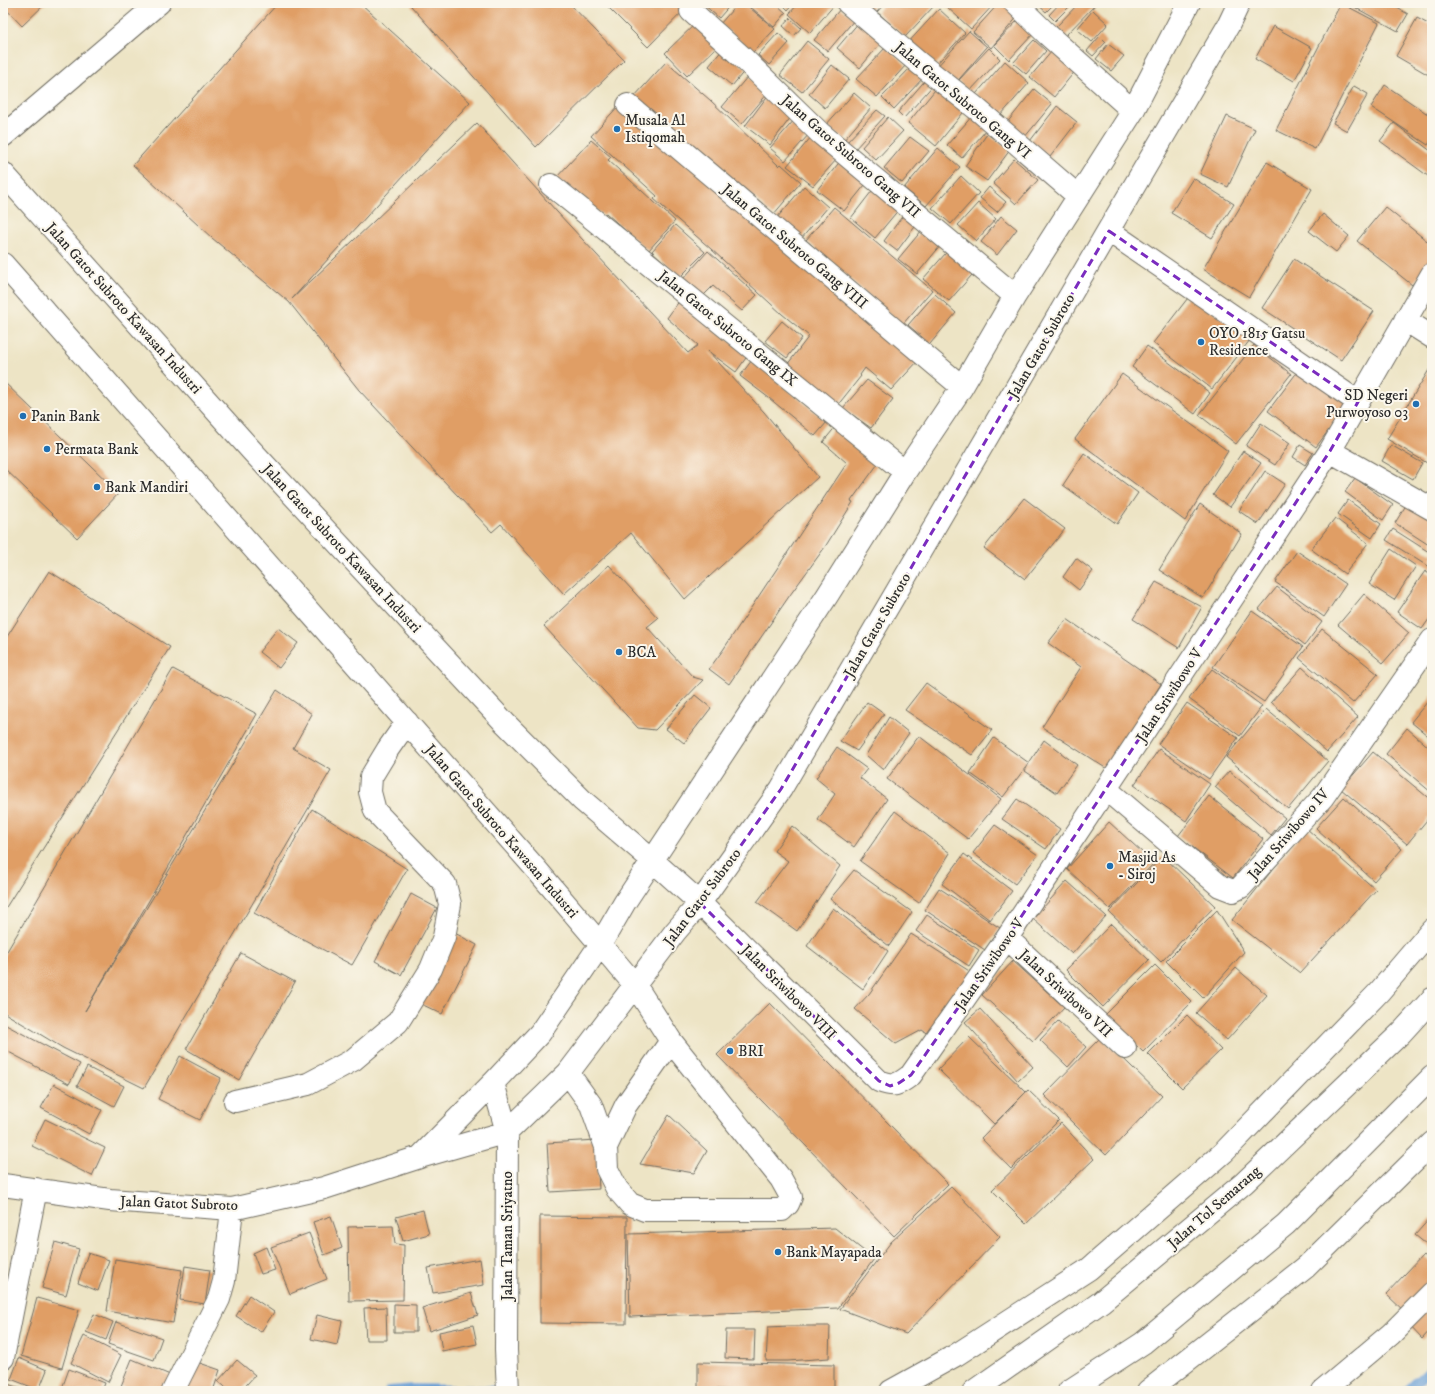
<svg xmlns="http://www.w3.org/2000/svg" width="1435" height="1394" font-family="'IM FELL DW Pica',serif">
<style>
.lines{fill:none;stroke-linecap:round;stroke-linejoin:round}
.stream{stroke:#679ed5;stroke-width:10}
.building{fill:#e09e65}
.minor-casing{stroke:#6f6c61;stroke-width:24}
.highway-casing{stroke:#6f6c61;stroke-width:24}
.minor{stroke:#fff;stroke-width:22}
.highway{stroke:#fff;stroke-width:22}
.marked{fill:none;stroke:#7b2cbf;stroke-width:3;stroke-dasharray:8 5;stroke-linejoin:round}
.poi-dot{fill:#1f6fb2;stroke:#fbf7ec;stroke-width:1.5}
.labels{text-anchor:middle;stroke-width:4;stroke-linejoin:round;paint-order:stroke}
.street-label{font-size:15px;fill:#2b2b2b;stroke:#fbf7ec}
.poi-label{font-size:15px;fill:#2b2b2b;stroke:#fbf7ec;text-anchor:start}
</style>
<rect width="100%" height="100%" fill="#fbf7ec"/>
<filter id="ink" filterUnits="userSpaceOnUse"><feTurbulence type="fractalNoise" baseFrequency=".025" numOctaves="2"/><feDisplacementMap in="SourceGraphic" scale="8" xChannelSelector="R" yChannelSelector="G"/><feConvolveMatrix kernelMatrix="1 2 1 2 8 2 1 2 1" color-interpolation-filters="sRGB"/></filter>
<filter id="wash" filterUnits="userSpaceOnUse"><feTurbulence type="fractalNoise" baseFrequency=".012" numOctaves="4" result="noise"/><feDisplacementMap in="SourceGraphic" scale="16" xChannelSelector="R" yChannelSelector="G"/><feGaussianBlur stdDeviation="0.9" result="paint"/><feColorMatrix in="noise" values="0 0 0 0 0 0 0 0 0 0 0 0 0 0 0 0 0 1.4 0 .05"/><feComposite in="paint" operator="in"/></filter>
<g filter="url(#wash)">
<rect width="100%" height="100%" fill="#ede4c5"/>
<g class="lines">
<path class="stream" d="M389 1391 414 1389 499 1391
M1407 1391 1432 1368"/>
</g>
<g id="blocks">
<path class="building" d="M3 3H46L22 26 3 6Z
M278 3H360L470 102 292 299 477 123 557 212 688 353 698 345 667 318 680 300 748 355 736 372 708 351 764 412 818 477 685 599 631 533 564 594 501 524 492 532 425 461 359 390 289 302 212 238 133 165Z
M414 3H569L624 60 536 147 411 6Z
M612 3H691L648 47 608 7Z
M702 3H732L719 18Z
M738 3H744L775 29 753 52 720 24Z
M746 3H775L786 13 774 27Z
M781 3H794L788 10Z
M799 3H836L810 33 789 14Z
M863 3H877L870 10Z
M885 3H931L934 6 905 37 877 12Z
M937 3H945L941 7Z
M950 3H995L971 29 947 7Z
M999 3H1004L1019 15 991 48 973 32Z
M1036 3H1055L1046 12Z
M1060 3H1073L1055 21 1049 15Z
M1079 3H1097L1065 36 1056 27Z
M1341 3 1379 23 1315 149 1276 130Z
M1347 3H1388L1408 14 1398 31Z
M841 8 855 19 828 51 814 40Z
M939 9 965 33 931 70 905 46Z
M1093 10 1108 24 1092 42 1077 29Z
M790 18 801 28 794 36 783 26Z
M1417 18 1432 26V77L1396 56Z
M1019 19 1034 33 1009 60 994 45Z
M698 21 720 44 687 76 665 53Z
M860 21 883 40 860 68 837 48Z
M1273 26 1312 48 1294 81 1255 59Z
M969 31 987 47 954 85 935 69Z
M778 33 789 43 769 65 758 55Z
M1100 36 1106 42 1093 56 1087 51Z
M1034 40 1046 51 1026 74 1013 63Z
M807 41 829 59 802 92 780 75Z
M1108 44 1124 56 1111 71 1096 59Z
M886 47 906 65 877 97 856 79Z
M989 48 1000 59 969 92 958 81Z
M723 49 746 69 732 86 709 66Z
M1052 51 1076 70 1054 97 1030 77Z
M1005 61 1029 83 1000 116 976 94Z
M666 62 710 100 779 166 781 164 801 182 773 215 738 183 736 186 633 98Z
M832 65 849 79 825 108 809 94Z
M912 66 924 77 894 109 882 97Z
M748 76 768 93 742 124 722 107Z
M928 77 935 83 904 118 898 112Z
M939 85 967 108 936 146 908 123Z
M1385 85 1432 117V139L1428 145 1371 107Z
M1354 86 1368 94 1347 131 1333 123Z
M1034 89 1052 104 1024 138 1006 124Z
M854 93 871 108 844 140 826 125Z
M769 94 794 113 770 145 745 126Z
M621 103 919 360 891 390 865 368 860 375 861 376 837 406 787 365 809 336 782 314 711 249 654 199 657 196 591 136Z
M1057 106 1077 122 1050 157 1030 141Z
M877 110 885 116 854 150 846 143Z
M973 115 988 128 962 158 947 145Z
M1227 116 1255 129 1228 187 1200 174Z
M888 117 903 131 876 160 862 147Z
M795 119 810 133 785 161 770 148Z
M1394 123 1432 152V179L1380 141Z
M987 134 1010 150 987 181 965 166Z
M812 136 837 159 813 186 787 166Z
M910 137 929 151 902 183 884 168Z
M591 140 611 157 608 160 675 221 648 251 606 213 604 216 556 178Z
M938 148 960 167 926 206 904 188Z
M842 159 869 180 844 211 817 190Z
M1014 159 1038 180 1016 204 993 183Z
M1267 162 1312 189 1249 297 1203 269Z
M961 176 979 193 951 224 932 208Z
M1193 178 1234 204 1212 238 1171 213Z
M804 186 828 207 801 239 776 219Z
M875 187 900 208 875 238 851 218Z
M989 187 1006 202 997 212 980 198Z
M978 203 996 219 976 241 958 225Z
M834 207 932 290 902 325 806 240Z
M1385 207 1432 245V259L1412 285 1357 241Z
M907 210 920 220 897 251 884 241Z
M1323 214 1349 236 1336 252 1309 231Z
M1001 216 1017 229 997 255 981 242Z
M927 224 946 239 917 274 898 259Z
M675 225 705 252 680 277 652 251Z
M953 245 979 267 949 301 923 279Z
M708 251 757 295 742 311 713 286 702 297 682 280Z
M1294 259 1374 311 1341 360 1262 308Z
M935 294 956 313 930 344 908 325Z
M1191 294 1250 340 1212 389 1153 343Z
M782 321 802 338 787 358 765 341Z
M1254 345 1291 374 1236 444 1199 415Z
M1147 346 1210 393 1195 414 1132 367Z
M752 360 827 422 815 436 769 398 740 376Z
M1432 365V466L1387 439Z
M1301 367 1349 403 1316 447 1268 411Z
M1122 374 1228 451 1185 521 1075 439Z
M867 380 893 399 871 428 843 408Z
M3 381 119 493 77 538 3 467Z
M1261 423 1290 443 1275 465 1246 446Z
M837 425 880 461 851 501 853 502 825 547 790 595 729 684 709 669 723 650 847 463 823 442Z
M1300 445 1313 453 1305 465 1293 457Z
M1391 445 1422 463 1413 479 1382 461Z
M1243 451 1261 463 1230 507 1213 495Z
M1084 453 1138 493 1117 524 1063 485Z
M1265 471 1285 484 1258 524 1239 511Z
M1355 478 1393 505 1383 520 1345 492Z
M1024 498 1065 529 1025 579 984 548Z
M1348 500 1381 524 1372 538 1338 514Z
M1408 502 1432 518V547L1395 523Z
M1200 504 1242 534 1203 598 1159 570Z
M1335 518 1368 543 1345 574 1311 549Z
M1393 529 1432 554V569L1386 540Z
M1391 549 1416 566 1394 600 1369 584Z
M1297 551 1346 584 1324 617 1275 582Z
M1076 558 1093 571 1079 590 1063 577Z
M609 565 658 618 647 627 693 677 703 680 655 730 638 728 544 626Z
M49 571 170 647 3 912V643Z
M1425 571 1432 576V615L1422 629 1397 612Z
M1156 582 1202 607 1179 648 1133 619Z
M1277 587 1322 622 1305 645 1259 609Z
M1364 594 1409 633 1383 663 1338 625Z
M1252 611 1303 647 1264 702 1213 667Z
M1067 619 1161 684 1107 769 1042 727 1081 667 1048 643Z
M278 628 298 643 279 668 259 652Z
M1322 629 1378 674 1353 703 1299 658Z
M1302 667 1358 717 1327 752 1271 702Z
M173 669 257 714 85 1011 277 690 312 714 293 748 331 770 144 1088 63 1048 3 1012V958Z
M1212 669 1262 706 1240 736 1189 699Z
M926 683 992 730 972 755 905 710Z
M695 695 711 708 684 743 666 729Z
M1432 696V739L1411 722Z
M867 702 884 714 857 751 840 741Z
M1187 703 1238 738 1209 779 1158 744Z
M1266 709 1328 761 1288 809 1226 757Z
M889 717 909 733 883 770 866 755Z
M1407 728 1432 750V793L1386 754Z
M919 736 1001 799 968 839 887 779Z
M994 738 1029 763 1044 740 1077 765 1057 793 1025 771 1029 763 1003 797 970 773Z
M837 747 867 769 860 778 887 799 854 847 818 820 835 794 816 778Z
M1159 749 1210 784 1186 821 1134 785Z
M1373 752 1432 801V814L1407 844 1341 789Z
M1229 771 1285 818 1271 835 1215 787Z
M1209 796 1263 839 1233 878 1178 836Z
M1344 797 1402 849 1374 881 1316 828Z
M1017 799 1060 829 1046 849 1002 819Z
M312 809 407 869 352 965 254 913Z
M895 811 950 853 919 903 860 861Z
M1109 822 1154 863 1110 909 1067 869Z
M995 825 1038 855 1015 884 973 853Z
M792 826 840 866 797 931 757 902 788 861 774 851Z
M1306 828 1376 890 1300 973 1232 920Z
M964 854 1012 891 990 920 942 884Z
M1163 856 1215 906 1161 962 1109 912Z
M854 870 912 912 889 946 830 899Z
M1067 881 1106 916 1072 954 1033 919Z
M939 888 1000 928 985 950 925 910Z
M411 894 437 908 401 975 375 961Z
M833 908 888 951 863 989 807 946Z
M1217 910 1244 952 1203 998 1166 961Z
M927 915 979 950 969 966 916 931Z
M1111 924 1149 960 1103 1007 1066 970Z
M453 932 477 945 442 1014 417 1002Z
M911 934 974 974 932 1037 922 1030 896 1044 855 1009 869 994Z
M241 953 295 982 239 1080 186 1049Z
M1013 961 1064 1007 1033 1041 982 995Z
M1155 965 1192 1002 1143 1052 1105 1015Z
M1236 968 1267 995 1227 1040 1196 1013Z
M770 1003 948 1184 894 1236 717 1055Z
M980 1009 1033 1067 1018 1081 965 1022Z
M1187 1015 1221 1050 1182 1088 1148 1054Z
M1058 1021 1086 1047 1068 1067 1040 1040Z
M4 1024 80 1064 69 1084 3 1049Z
M969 1037 1026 1092 994 1124 938 1069Z
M1101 1037 1162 1096 1106 1155 1044 1095Z
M180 1056 221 1078 200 1120 158 1099Z
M87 1067 124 1086 114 1106 77 1086Z
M54 1084 102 1110 89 1134 41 1108Z
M1028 1090 1059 1120 1011 1169 981 1138Z
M669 1115 707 1151 694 1173 640 1164Z
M45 1119 105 1148 92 1176 32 1146Z
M1061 1123 1094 1159 1026 1224 992 1190Z
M596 1140 599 1189 550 1192 547 1143Z
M951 1187 1000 1237 906 1334 840 1309 891 1242Z
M423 1210 429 1234 403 1241 396 1217Z
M331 1216 342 1248 324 1255 313 1222Z
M540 1216 627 1217 626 1324 540 1323Z
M1431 1217 1432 1218V1249L1415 1235Z
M393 1226 395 1244 404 1245 403 1300 349 1301 348 1227Z
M835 1228 874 1259 838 1308 630 1317 628 1234Z
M309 1233 327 1279 290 1294 271 1247Z
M55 1242 79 1249 66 1295 42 1288Z
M266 1247 275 1270 261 1274 253 1253Z
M88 1253 109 1260 98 1291 78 1283Z
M1423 1255 1432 1263V1286L1406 1313 1386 1294Z
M115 1259 182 1270 173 1323 107 1311Z
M480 1259 484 1285 433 1293 428 1268Z
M185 1266 210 1270 205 1304 180 1300Z
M471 1293 478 1315 429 1331 422 1308Z
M249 1295 274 1312 261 1332 236 1316Z
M37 1298 79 1310 62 1368 21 1356Z
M394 1304 416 1305V1332H394Z
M1427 1305 1432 1310V1328L1422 1339 1408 1324Z
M386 1307 387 1340H366L364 1308Z
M94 1314 113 1322 106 1340 86 1332Z
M317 1315 342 1321 337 1345 311 1339Z
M116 1322 162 1338 154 1360 108 1344Z
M473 1325 477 1344 442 1351 439 1332Z
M789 1326H830L829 1358 788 1361H766L768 1327Z
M726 1330H755L754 1359 725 1358Z
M84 1336 121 1355 108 1382 71 1363Z
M19 1358 47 1370 39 1390 11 1379Z
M132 1359 170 1375 163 1391H133L121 1386Z
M191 1360 220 1370 213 1391H187L181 1389Z
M237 1360 255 1375 241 1391H230L218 1381Z
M698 1362 834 1365V1391L698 1389Z
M69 1369 105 1383 102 1391H61Z
M5 1383 28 1391H3Z"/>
</g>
</g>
<g filter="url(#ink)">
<use href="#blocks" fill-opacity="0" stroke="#6f6c61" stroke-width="1"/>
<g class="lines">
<g class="minor-casing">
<path id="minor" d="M848 3 920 64 977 109 1078 196
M1015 3 1048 35 1133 111
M691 11 742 57 820 133 1015 296
M628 105 962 387
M3 136 159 3
M3 173 252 451 505 723 583 801 652 860 700 903 879 1081C895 1087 898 1085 911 1075L1007 938 1330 451 1432 274
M551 185 905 472
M1109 231 1358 402
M3 264 536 869 635 985 671 1041 781 1179 791 1197 788 1204 782 1210H645L630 1204 617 1189 607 1169 606 1147 626 1105 671 1041
M1405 320 1432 337
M1330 451 1432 509
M1107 790 1220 886 1233 891 1241 887 1323 797 1432 640
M1007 938 1125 1048
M568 1073 591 1105 606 1147
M493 1083 507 1132 506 1350 508 1391
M235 1101 308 1084 353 1060 398 1022 431 969 444 937 450 904 445 884 375 811 370 792 371 777 388 749 407 722
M421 1156 493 1083 540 1033 600 945 625 902 827 596 905 472 962 387 1015 296 1133 111 1189 3
M3 1185 110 1200 232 1209 324 1188 420 1157 507 1132 568 1073 675 932 700 903 781 789 1228 26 1239 3
M3 1358 36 1189
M173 1391 219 1299 224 1281 232 1209
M1323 1391 1391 1334 1432 1293"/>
</g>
<g class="highway-casing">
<path id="highway" d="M891 1391 956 1355 1089 1269 1224 1152 1379 992 1432 930
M974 1391 1101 1302 1244 1183 1401 1033 1432 999
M1069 1391 1143 1343 1286 1224 1432 1077
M1148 1391 1306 1267 1432 1143"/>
</g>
<use href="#minor" class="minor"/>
<use href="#highway" class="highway"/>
</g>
</g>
<path class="marked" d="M1109 231 1358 402 1330 451 1007 938 911 1075 899 1083 890 1086 879 1081 700 903 781 789Z"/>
<g class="poi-dot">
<circle cx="617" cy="129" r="4"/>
<circle cx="1201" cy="342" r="4"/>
<circle cx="1416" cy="404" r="4"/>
<circle cx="23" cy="416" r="4"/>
<circle cx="47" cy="449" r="4"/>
<circle cx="97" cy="487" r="4"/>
<circle cx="619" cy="652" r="4"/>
<circle cx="1110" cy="866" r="4"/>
<circle cx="730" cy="1051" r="4"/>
<circle cx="778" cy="1252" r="4"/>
</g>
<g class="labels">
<g class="street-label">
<text transform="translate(963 100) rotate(40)" y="5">Jalan Gatot Subroto Gang VI</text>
<text transform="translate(851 156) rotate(41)" y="5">Jalan Gatot Subroto Gang VII</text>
<text transform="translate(795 246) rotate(40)" y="5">Jalan Gatot Subroto Gang VIII</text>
<text transform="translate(124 308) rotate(48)" y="5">Jalan Gatot Subroto Kawasan Industri</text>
<text transform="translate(728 328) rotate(39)" y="5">Jalan Gatot Subroto Gang IX</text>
<text transform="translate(1041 346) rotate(-60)" y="5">Jalan Gatot Subroto</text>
<text transform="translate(342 548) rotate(47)" y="5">Jalan Gatot Subroto Kawasan Industri</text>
<text transform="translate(877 625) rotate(-60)" y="5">Jalan Gatot Subroto</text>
<text transform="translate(1169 695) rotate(-57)" y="5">Jalan Sriwibowo V</text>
<text transform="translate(502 831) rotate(49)" y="5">Jalan Gatot Subroto Kawasan Industri</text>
<text transform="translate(1288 834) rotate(-49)" y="5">Jalan Sriwibowo IV</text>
<text transform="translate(702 897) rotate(-53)" y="5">Jalan Gatot Subroto</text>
<text transform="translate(989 964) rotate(-55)" y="5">Jalan Sriwibowo V</text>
<text transform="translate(789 992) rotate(45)" y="5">Jalan Sriwibowo VIII</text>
<text transform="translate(1066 993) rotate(43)" y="5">Jalan Sriwibowo VII</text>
<text transform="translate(179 1203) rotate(2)" y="5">Jalan Gatot Subroto</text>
<text transform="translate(1214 1207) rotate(-41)" y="5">Jalan Tol Semarang</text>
<text transform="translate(507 1236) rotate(-90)" y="5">Jalan Taman Sriyatno</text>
</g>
<g class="poi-label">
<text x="625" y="125">Musala Al<tspan x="625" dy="17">Istiqomah</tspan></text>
<text x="1209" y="338">OYO 1815 Gatsu<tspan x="1209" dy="17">Residence</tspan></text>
<text x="1408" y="400" text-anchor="end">SD Negeri<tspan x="1408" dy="17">Purwoyoso 03</tspan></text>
<text x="31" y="421">Panin Bank</text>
<text x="55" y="454">Permata Bank</text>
<text x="105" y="492">Bank Mandiri</text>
<text x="627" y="657">BCA</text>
<text x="1118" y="862">Masjid As<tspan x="1118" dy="17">- Siroj</tspan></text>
<text x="738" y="1056">BRI</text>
<text x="786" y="1257">Bank Mayapada</text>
</g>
</g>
<rect width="1435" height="1394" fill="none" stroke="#fbf7ec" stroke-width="16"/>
</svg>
